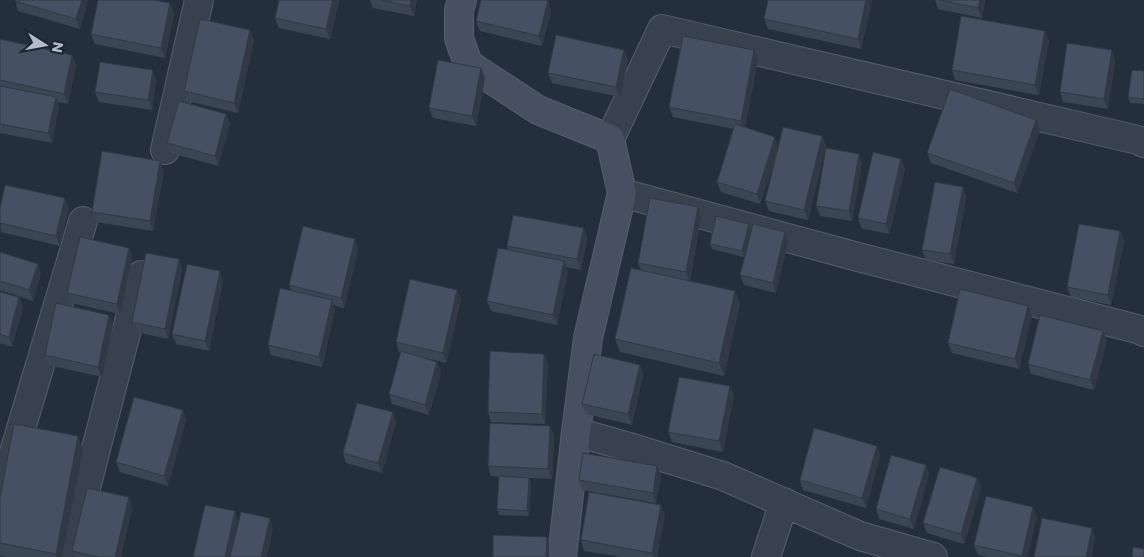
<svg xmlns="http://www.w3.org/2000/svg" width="1144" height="557" font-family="Poppins,sans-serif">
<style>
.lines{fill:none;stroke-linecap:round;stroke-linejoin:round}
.street-casing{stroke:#565f6c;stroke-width:30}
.secondary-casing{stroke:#565f6c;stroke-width:30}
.street{stroke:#38414e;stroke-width:28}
.secondary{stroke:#465061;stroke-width:28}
.wall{fill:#3b4654}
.shaded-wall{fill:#303945}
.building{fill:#455162;stroke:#303945}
</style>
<rect width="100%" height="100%" fill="#242f3e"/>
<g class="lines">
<g class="street-casing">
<path id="street" d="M610 139 662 29 1138 140 1144 143
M165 150 199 0
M622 193 858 257 1137 329 1144 332
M576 432 636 449 723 476 860 536 933 557
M0 499 83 221
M68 557 141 275
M766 557 784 502"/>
</g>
<g class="secondary-casing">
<path id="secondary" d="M462 0 459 10V38L468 64 538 110 610 139 622 193 588 338 576 432 562 557"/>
</g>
<use href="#street" class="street"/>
<use href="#secondary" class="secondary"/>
</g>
<path class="wall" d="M15 0H88L80 29 18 11Z
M279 0H338L339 2 330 39 279 28 275 18Z
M370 0H417L414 16 373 8Z
M768 0H872L861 49 768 29 764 19Z
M935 0H985L982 18 938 9Z
M551 10 542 46 480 31 476 21Z
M174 13 165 58 95 44 91 34Z
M250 30 254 40 238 113 187 101 184 91Z
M0 39 72 55 76 65 68 104 57 102 59 107 52 143 0 133Z
M1049 41 1039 95 955 80 952 70Z
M624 50 628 60 620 97 552 83 548 73Z
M758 60 745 127 778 147 822 136 826 146 808 220 769 211 765 201 778 150 760 204 721 192 717 182 734 129 673 117 669 107Z
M1115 60 1108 109 1063 102 1060 92Z
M481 68 485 78 476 126 433 118 429 108Z
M1144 71V104L1130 103 1128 97Z
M156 80 152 110 99 102 95 92Z
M226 114 230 124 218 166 171 153 167 143Z
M1040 130 1017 193 931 163 927 153Z
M859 154 862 164 852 221 820 216 816 206Z
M901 159 905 169 889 234 861 228 858 218Z
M164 171 153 231 96 222 92 212Z
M963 187 966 197 954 264 926 260 922 250Z
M698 207 701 217 690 281 735 291 740 304 724 376 620 352 615 339 641 270 638 263Z
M0 208H69L60 246 1 232Z
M584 228 587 238 581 270 566 267 568 271 557 325 491 311 487 301 508 250 507 246Z
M751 229 744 257 712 249 710 244Z
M1120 231 1124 242 1111 305 1071 297 1067 287Z
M788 242 776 293 744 285 740 275Z
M129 248 132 258 120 314 71 303 67 293Z
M358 250 344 308 333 305 335 310 322 367 271 355 268 345 291 291 289 285Z
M0 252 41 274 33 301 0 290Z
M179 259 182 270 168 339 136 332 132 322Z
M223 281 209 351 176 344 172 334Z
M457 290 461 300 446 363 422 357 437 362 441 372 429 415 392 404 389 394 401 352H399L396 342Z
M0 292 19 297 23 307 12 347 0 343Z
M1028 306 1032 316 1019 369 952 353 948 343Z
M113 325 102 377 48 365 45 355Z
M1103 331 1107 341 1094 390 1031 374 1028 364Z
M544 354 548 364 545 424 491 422 488 412Z
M640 365 643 375 632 425 586 414 582 404Z
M730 386 734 396 723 452 672 442 668 432Z
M183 410 186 420 168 486 120 472 116 462Z
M393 412 396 422 382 473 346 463 343 453Z
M550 426 554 436 552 479 529 478 531 484 529 516 499 515 497 509 499 477 491 476 488 466Z
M78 436 83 450 62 557H6L0 556V498Z
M877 446 880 456 866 508 803 490 800 480Z
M926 465 929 475 914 529 879 519 876 509Z
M657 466 661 476 656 503 582 490 579 480Z
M977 478 981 488 964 544 927 533 923 523Z
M132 508 121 557H75L72 551Z
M665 515 657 557H621L584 551 581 540Z
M1037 517 1027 557H988L978 555 974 545Z"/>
<path class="shaded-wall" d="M82 0H88L80 29 76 19Z
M333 0H338L339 2 330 39 326 29Z
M411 0H417L414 16 410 6Z
M548 0 551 10 542 46 539 36Z
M866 0H872V1L861 49 858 39Z
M980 0H985L982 18 978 8Z
M170 3 174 13 165 58 161 48Z
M250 30 254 40 238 113 234 103Z
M1045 31 1049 41 1039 95 1035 85Z
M624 50 628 60 620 97 616 87Z
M754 50 758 60 744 131 741 121Z
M1112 50 1115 60 1108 109 1104 99Z
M72 55 76 65 68 104 64 94Z
M481 68 485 78 476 126 472 116Z
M153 70 156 80 152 110 148 100Z
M56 97 59 107 52 143 48 133Z
M226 114 230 124 218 166 215 156Z
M1036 120 1040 130 1017 193 1014 183Z
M822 136 826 146 808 220 804 210Z
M775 137 778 147 760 204 757 194Z
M859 154 862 164 852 221 849 211Z
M901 159 905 169 889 234 886 224Z
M160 161 164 171 153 231 150 221Z
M963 187 966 197 954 264 950 254Z
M65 198 69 208 60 246 56 236Z
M698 207 701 217 689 282 686 272Z
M749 224 751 229 744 257 742 251Z
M584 228 587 238 581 270 577 259Z
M1120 231 1124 242 1111 305 1108 295Z
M785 232 788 242 776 293 773 283Z
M355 239 358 250 344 308 341 298Z
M129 248 132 258 120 314 117 304Z
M179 259 182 270 168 339 165 329Z
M564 261 568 271 557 325 553 315Z
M38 264 41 274 33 301 29 290Z
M220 271 223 281 209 351 205 341Z
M457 290 461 300 446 363 443 353Z
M735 291 740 304 724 376 719 363Z
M19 297 23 307 12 347 9 337Z
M332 300 335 310 322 367 319 357Z
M1028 306 1032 316 1019 369 1015 359Z
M109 315 113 325 102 377 98 367Z
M1103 331 1107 341 1094 390 1090 380Z
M544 354 548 364 545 424 542 414Z
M437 362 441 372 429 415 425 405Z
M640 365 643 375 632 425 628 414Z
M730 386 734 396 723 452 719 441Z
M183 410 186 420 168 486 164 476Z
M393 412 396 422 382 473 378 463Z
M550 426 554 436 552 479 548 469Z
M78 436 83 450 62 557H57L56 554Z
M877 446 880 456 866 508 862 498Z
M926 465 929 475 914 529 910 519Z
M657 466 661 476 656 503 653 493Z
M529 478 531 484 529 516 527 511Z
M977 478 981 488 964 544 961 534Z
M129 497 132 508 121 557H115Z
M661 505 665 515 657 557H654L652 553Z
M1033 507 1037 517 1027 557H1022V556Z
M235 511 238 521 231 557H225Z
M270 518 273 529 267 557H261Z
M1092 528 1095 538 1092 557H1086Z
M547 537 549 543V557H546Z"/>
<path class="building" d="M15 0H82L76 19 15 1Z
M98 0H154L170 3 161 48 91 34Z
M279 0H333L326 29 275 18Z
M381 0H411L410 6Z
M481 0H548L539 36 476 21Z
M768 0H866L858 39 764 19Z
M940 0H980L978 8Z
M961 16 1045 31 1035 85 952 70Z
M200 19 250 30 234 103 184 91Z
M556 35 624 50 616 87 548 73Z
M683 36 754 50 741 121 669 107Z
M0 39 72 55 64 94 0 80Z
M1067 43 1112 50 1104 99 1060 92Z
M438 60 481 68 472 116 429 108Z
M100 62 153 70 148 100 95 92Z
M1132 70 1144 71V99L1128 97Z
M0 86 56 97 48 133 0 124Z
M950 89 1036 120 1014 183 927 153Z
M179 101 226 114 215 156 167 143Z
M735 124 775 137 757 194 717 182Z
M783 127 822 136 804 210 765 201Z
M826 148 859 154 849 211 816 206Z
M102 151 160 161 150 221 92 212Z
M873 152 901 159 886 224 858 218Z
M935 182 963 187 950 254 922 250Z
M5 185 65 198 56 236 0 223V208Z
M650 198 698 207 686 272 638 263Z
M513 215 584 228 577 259 507 246Z
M716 216 749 224 742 251 710 244Z
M753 224 785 232 773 283 740 275Z
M1079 224 1120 231 1108 295 1067 287Z
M303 226 355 239 341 298 289 285Z
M80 237 129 248 117 304 67 293Z
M498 248 564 261 553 315 487 301Z
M0 252 38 264 29 290 0 281Z
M146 253 179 259 165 329 132 322Z
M187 264 220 271 205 341 172 334Z
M631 268 735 291 719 363 615 339Z
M410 279 457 290 443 353 396 342Z
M280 288 332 300 319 357 268 345Z
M960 289 1028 306 1015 359 948 343Z
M0 292 19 297 9 337 0 334Z
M56 303 109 315 98 367 45 355Z
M1040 315 1103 331 1090 380 1028 364Z
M401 351 437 362 425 405 389 394Z
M490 351 544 354 542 414 488 412Z
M594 354 640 365 628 414 582 404Z
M679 377 730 386 719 441 668 432Z
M134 397 183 410 164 476 116 462Z
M357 403 393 412 378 463 343 453Z
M490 423 550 426 548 469 488 466Z
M14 424 78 436 56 554 0 543V498Z
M814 428 877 446 862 498 800 480Z
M583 453 657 466 653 493 579 480Z
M891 455 926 465 910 519 876 509Z
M940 467 977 478 961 534 923 523Z
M499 476 529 478 527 511 497 509Z
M87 488 129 497 115 557H99L72 551Z
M589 492 661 505 652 553 581 540Z
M986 496 1033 507 1022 556 974 545Z
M205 505 235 511 225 557H193Z
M241 512 270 518 261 557H230Z
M1042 518 1092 528 1086 557H1034Z
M493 535 547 537 546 557H493Z
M1133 547 1144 549V557H1132Z"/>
<g transform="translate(45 45) rotate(101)" stroke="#1d2633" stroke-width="4" paint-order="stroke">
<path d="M0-4L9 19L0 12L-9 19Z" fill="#b4bcc9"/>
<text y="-8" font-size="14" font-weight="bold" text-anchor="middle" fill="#b4bcc9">N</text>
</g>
</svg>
